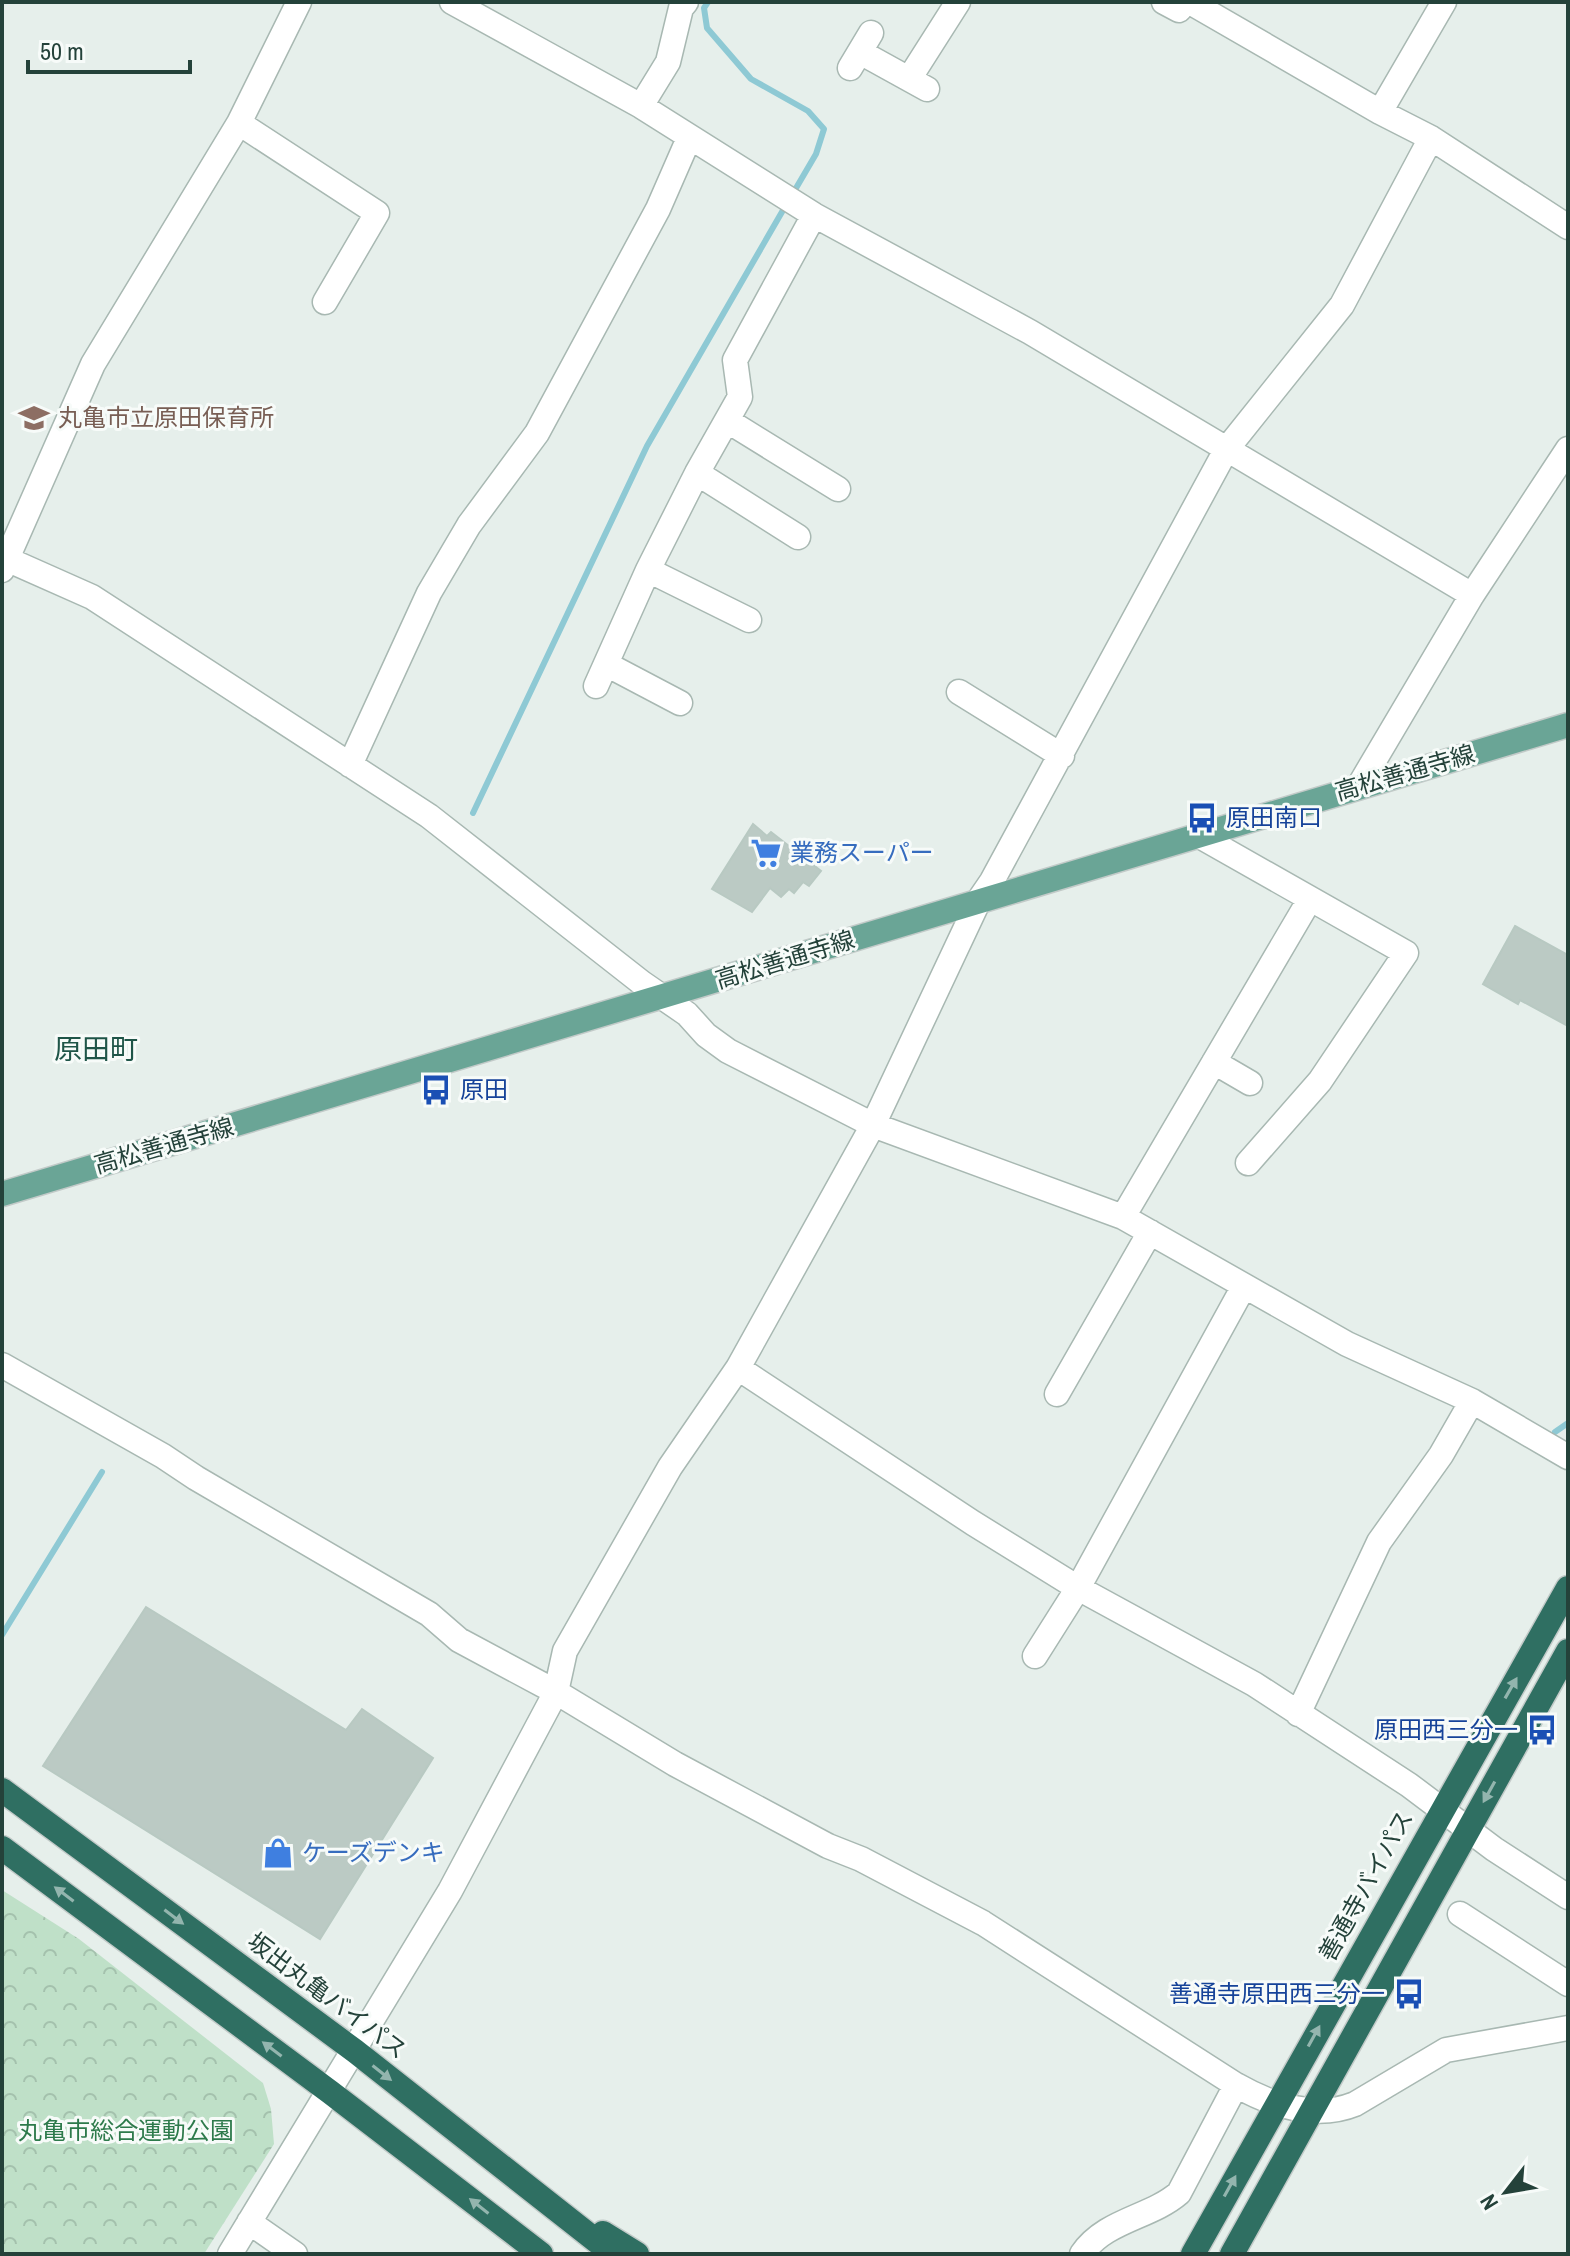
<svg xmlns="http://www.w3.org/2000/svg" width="1570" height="2256" font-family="'Archivo Narrow','Noto Sans JP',sans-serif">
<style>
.forest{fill:url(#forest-crowns)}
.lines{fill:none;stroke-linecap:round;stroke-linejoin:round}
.stream{stroke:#8ec9d4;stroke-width:6}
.building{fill:#bbcac4;stroke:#b8c9c2;stroke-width:2}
.minor-casing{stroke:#a8b8b2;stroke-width:27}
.major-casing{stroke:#c2cac8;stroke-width:27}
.highway-casing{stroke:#c2cac8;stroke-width:27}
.minor{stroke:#fff;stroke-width:24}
.major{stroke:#6aa596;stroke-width:24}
.highway{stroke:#2f6f62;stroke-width:24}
.oneway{fill:#93b5ae}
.labels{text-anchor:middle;stroke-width:6;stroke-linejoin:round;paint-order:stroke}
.education-label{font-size:24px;fill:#785e54;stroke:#f7fbf9;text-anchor:start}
.street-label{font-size:24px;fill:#24423a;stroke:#f7fbf9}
.transit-label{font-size:24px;fill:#164399;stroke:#f7fbf9;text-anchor:start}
.shop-label{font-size:24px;fill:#366cbe;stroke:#f7fbf9;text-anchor:start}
.park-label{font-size:24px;fill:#2d7a4b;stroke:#f7fbf9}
.quarter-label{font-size:28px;fill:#1f5548;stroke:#f7fbf9}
</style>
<defs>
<pattern id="forest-crowns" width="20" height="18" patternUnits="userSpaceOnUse" patternTransform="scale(2)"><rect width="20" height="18" fill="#bfe0c8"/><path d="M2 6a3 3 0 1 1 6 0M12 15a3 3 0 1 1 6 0" fill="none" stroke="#a4c1ad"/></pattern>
</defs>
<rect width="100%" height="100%" fill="#e6efeb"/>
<path class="forest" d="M2 1890 79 1939 263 2083 271 2109 274 2144 204 2254H2Z"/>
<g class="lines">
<path class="stream" d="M708 2 704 8 707 28 751 79 808 111 824 129 816 154 792 195
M473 813 647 446 786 205
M1555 1432 1568 1423
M2 1635 102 1472"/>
</g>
<path class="building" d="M753 824 767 836 771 832 821 871 809 886 803 882 794 893 789 889 781 897 770 888 752 912 712 889Z
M1515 926 1568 955V1026L1520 1000 1518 1004 1483 984Z
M146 1607 346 1730 362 1709 433 1758 320 1939 43 1766Z"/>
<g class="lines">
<g class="minor-casing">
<path id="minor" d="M452 2 641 106 814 215 1030 332 1472 595
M1164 2 1179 10 1185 2
M1190 2 1380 112 1431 138 1568 227
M860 52 927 89
M850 68 871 33
M909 79 958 2
M641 106 668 62 681 8 686 2
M1380 112 1444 2
M239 123 377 213 325 302
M728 421 838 489
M697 473 798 537
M2 557 92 597 429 816 642 983 687 1014 706 1035 728 1051 873 1125 1123 1217 1347 1344 1472 1401 1568 1457
M2 570 93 364 239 123 299 2
M648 570 749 620
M606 664 680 703
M596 686 648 570 697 473 740 397 735 360 814 215
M959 692 1062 756
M350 765 429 593 469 525 537 433 658 209 689 138
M1359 786 1472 595 1568 449
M1198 835 1406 953 1320 1081 1248 1163
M1214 1062 1250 1083
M1123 1217 1310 899
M2 1365 163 1456 196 1478 429 1614 459 1640 556 1692 675 1764 828 1846 861 1859 983 1923 1236 2085C1271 2105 1316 2120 1355 2104L1446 2050 1568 2028
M738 1368 973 1523 1078 1588 1254 1684 1409 1785 1494 1849 1568 1897
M1057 1394 1150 1232
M1035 1656 1078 1588 1244 1286
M1298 1714 1379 1542 1441 1455 1472 1401
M1460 1914 1568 1984
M249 2222 295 2254
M230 2254 450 1891 556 1692 565 1651 670 1467 738 1368 873 1125 979 900 992 881 1226 450 1342 305 1431 138
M1082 2254C1105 2220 1150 2218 1179 2193L1236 2085"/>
</g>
<g class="major-casing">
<path id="major" d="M2 1194 1568 725"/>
</g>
<g class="highway-casing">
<path id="highway" d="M2 1790 355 2051 613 2254
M2 1848 330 2092 541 2254
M603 2233 637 2254
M1193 2254 1568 1588
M1232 2254 1568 1651"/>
</g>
<use href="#minor" class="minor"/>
<use href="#major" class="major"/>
<use href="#highway" class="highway"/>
</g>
<defs><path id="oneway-solid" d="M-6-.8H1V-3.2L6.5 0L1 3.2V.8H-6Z" transform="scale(2)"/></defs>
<g class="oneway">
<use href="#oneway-solid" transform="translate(1511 1688) rotate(-60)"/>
<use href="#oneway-solid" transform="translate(1489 1792) rotate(119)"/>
<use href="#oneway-solid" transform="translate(64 1894) rotate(-143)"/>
<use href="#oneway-solid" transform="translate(174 1917) rotate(37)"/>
<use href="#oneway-solid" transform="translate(1314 2036) rotate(-61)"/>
<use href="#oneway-solid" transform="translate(272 2049) rotate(-143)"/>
<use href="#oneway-solid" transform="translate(382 2073) rotate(38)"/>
<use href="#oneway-solid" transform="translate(1230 2186) rotate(-61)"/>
<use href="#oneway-solid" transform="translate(479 2206) rotate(-142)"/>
</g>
<defs>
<g id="school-bare" transform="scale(2.4)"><path d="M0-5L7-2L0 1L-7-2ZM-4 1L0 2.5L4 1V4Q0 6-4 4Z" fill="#8d6e63" stroke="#f7fbf9" stroke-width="2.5" paint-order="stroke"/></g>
<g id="bus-bare" transform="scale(2.4)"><path d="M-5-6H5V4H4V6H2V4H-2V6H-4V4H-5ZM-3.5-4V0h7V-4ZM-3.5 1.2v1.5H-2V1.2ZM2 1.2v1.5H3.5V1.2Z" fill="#1a4fb4" stroke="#f7fbf9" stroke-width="2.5" paint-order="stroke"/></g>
<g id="supermarket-bare" transform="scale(2.4)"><path d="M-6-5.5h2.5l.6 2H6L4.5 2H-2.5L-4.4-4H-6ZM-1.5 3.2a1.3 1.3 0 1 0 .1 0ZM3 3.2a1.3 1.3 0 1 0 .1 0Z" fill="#3f7fe0" stroke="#f7fbf9" stroke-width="2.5" paint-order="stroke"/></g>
<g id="shop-bare" transform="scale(2.4)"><path d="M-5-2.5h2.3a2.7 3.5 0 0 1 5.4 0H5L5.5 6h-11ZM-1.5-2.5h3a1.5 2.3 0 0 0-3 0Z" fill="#3f7fe0" stroke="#f7fbf9" stroke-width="2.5" paint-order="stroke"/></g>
</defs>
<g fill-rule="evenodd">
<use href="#school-bare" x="34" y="418"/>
<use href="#bus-bare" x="1202" y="818"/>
<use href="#supermarket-bare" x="766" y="853"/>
<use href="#bus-bare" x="436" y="1090"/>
<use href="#bus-bare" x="1542" y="1730"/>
<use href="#shop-bare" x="278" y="1853"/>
<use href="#bus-bare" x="1409" y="1994"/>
</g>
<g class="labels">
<g class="education-label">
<text x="58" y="426">丸亀市立原田保育所</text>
</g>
<g class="street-label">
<text transform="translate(1405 773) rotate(-16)" y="8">高松善通寺線</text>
<text transform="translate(785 960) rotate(-17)" y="8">高松善通寺線</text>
<text transform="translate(164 1146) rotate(-16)" y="8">高松善通寺線</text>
<text transform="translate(1366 1886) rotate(-61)" y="8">善通寺バイパス</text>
<text transform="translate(327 1996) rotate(37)" y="8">坂出丸亀バイパス</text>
</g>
<g class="transit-label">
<text x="1226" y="826">原田南口</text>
<text x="460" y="1098">原田</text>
<text x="1518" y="1738" text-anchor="end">原田西三分一</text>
<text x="1385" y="2002" text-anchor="end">善通寺原田西三分一</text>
</g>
<g class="shop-label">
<text x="790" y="861">業務スーパー</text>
<text x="302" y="1861">ケーズデンキ</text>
</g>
<g class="park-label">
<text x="126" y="2139">丸亀市総合運動公園</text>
</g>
<g class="quarter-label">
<text x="96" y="1059">原田町</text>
</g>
</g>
<rect width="1570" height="2256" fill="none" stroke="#24423a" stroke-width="8"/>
<g transform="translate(1506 2192) rotate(239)" stroke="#f7fbf9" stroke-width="6" paint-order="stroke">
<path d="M0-6L14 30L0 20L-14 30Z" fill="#24423a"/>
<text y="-12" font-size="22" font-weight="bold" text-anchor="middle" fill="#24423a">N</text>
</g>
<path d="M28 60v12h162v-12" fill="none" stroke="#24423a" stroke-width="4"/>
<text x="40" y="60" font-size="24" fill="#24423a" stroke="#f7fbf9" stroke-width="6" paint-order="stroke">50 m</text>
</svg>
